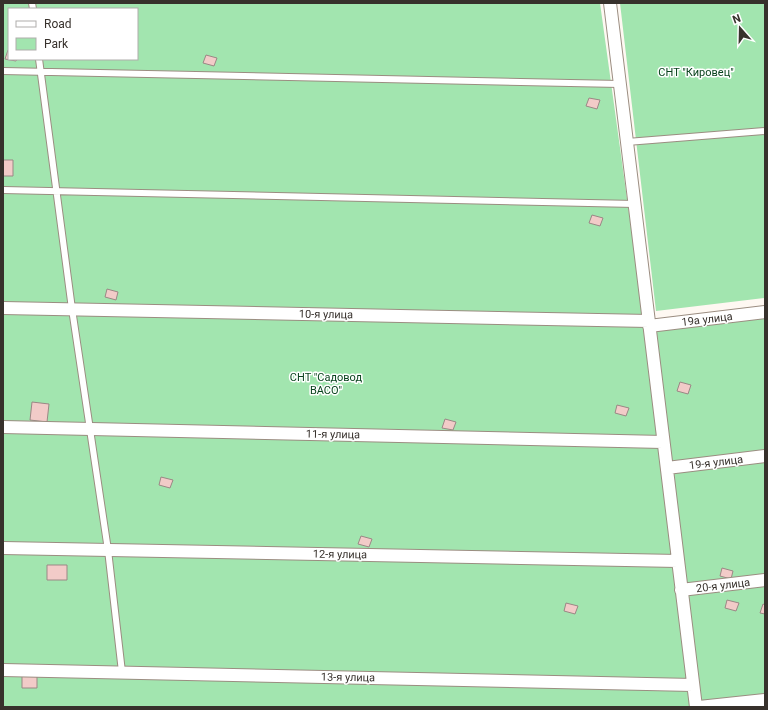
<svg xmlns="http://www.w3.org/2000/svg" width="768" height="710" font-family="Roboto,sans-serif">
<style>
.green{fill:#a2e5af;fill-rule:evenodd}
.building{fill:#f2cbc8;stroke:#9b8785}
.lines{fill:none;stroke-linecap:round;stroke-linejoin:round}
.service-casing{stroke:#9b8d81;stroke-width:8}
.minor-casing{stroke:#9b8d81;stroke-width:14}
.service{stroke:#fff;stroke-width:6}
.minor{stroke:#fff;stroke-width:12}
.labels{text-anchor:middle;stroke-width:3;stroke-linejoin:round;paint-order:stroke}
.park-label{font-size:11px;fill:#09431d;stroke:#fff}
.street-label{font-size:11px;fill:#37312c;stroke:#fff}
</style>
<rect width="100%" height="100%" fill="#fef8f2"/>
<path class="green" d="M3 3H600L645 329 765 315V707H3ZM9 9H137V59H9Z
M620 3H765V298L656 311Z"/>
<path class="building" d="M8 50 9 51V59H17L16 61 5 59Z
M206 55 217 58 214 66 203 63Z
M589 98 600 100 597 109 586 106Z
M3 160H13V176H3Z
M592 215 603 218 600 226 589 223Z
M107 289 118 292 116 300 105 297Z
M680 382 691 385 688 394 677 391Z
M32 402 49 404 47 422 30 420Z
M617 405 629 408 626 416 615 413Z
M445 419 456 422 453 430 442 428Z
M161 477 173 480 170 488 159 485Z
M361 536 372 539 369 547 358 544Z
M47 565H67V580H47Z
M722 568 733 571 731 579 720 576Z
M727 600 739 603 736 611 725 608Z
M566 603 578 606 575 614 564 611Z
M763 604 765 605V614L760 613Z
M22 673 37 674V688H22Z"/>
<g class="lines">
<g class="service-casing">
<path id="service" d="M32 3 33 9
M39 59 72 309 108 550 122 672
M3 71 620 84
M627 142 765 131
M3 190 635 204"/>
</g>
<g class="minor-casing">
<path id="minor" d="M610 3 696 707
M3 308 649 321
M649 326 765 312
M3 427 663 442
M667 468 765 456
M3 548 678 561
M681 590 765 580
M3 670 693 685
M699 707 765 700"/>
</g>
<use href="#service" class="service"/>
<use href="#minor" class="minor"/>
</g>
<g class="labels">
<g class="park-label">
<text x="696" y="76">СНТ "Кировец"</text>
<text x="326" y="381">СНТ "Садовод<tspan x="326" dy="13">ВАСО"</tspan></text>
</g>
<g class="street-label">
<text transform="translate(326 314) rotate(1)" y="4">10-я улица</text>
<text transform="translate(707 319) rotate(-7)" y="4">19а улица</text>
<text transform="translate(333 434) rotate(1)" y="4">11-я улица</text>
<text transform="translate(716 462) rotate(-7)" y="4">19-я улица</text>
<text transform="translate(340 554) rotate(1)" y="4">12-я улица</text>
<text transform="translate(723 585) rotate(-7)" y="4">20-я улица</text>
<text transform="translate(348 677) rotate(1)" y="4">13-я улица</text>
</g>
</g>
<rect width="768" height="710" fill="none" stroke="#37312c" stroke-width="8"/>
<rect x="8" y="8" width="130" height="52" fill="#ffffff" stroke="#afadab"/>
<rect x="16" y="21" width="20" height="6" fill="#ffffff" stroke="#afadab"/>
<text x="44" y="28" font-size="12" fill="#37312c">Road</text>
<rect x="16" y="38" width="20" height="12" fill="#a2e5af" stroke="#afadab"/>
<text x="44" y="48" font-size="12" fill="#37312c">Park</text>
<g transform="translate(740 28) rotate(340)" stroke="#ffffff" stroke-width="3" paint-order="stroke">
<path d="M0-3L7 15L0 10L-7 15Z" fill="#37312c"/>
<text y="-6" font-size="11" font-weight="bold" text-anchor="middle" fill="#37312c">N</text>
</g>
</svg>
